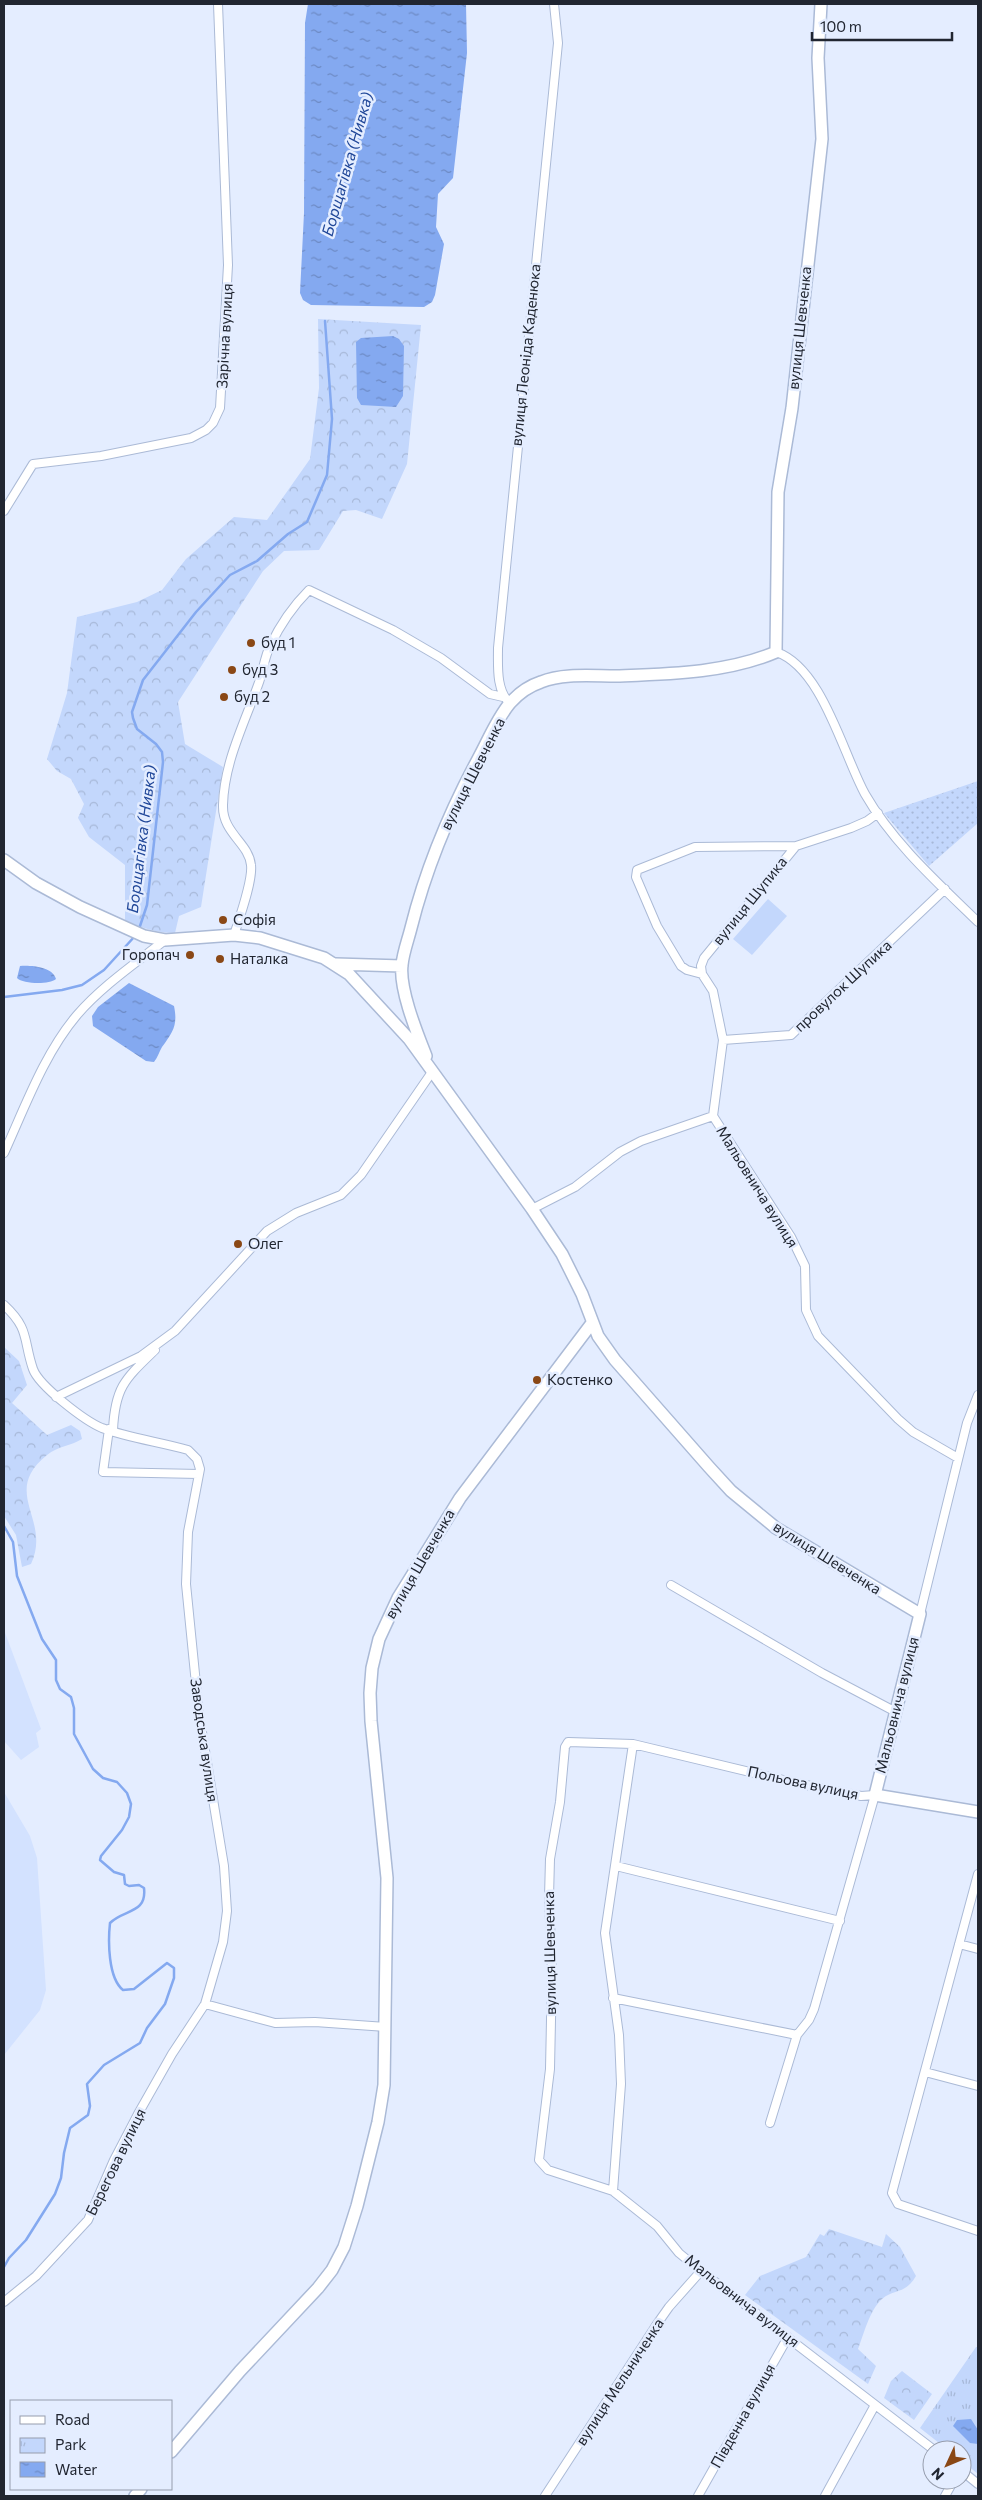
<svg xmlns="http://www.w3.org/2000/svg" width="982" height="2500" font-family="Commissioner,sans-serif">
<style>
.built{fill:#d3e2ff}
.grass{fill:url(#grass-dots)}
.forest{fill:url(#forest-crowns)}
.park{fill:url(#park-tufts)}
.garden{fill:#c3d7fc}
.water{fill:url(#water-ripples)}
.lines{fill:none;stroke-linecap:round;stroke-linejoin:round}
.stream{stroke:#84a9f0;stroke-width:2.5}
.street-casing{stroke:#abbad6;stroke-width:10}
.secondary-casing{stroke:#abbad6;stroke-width:14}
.street{stroke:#fff;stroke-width:8}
.secondary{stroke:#fff;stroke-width:11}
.poi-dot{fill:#8a4816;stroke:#e4edff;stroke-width:2}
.labels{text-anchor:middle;stroke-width:5;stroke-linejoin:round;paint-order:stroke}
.street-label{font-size:15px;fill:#212631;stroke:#e4edff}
.poi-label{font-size:15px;fill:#212631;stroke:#e4edff;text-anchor:start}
.water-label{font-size:16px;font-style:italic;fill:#204799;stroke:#e4edff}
</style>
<defs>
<pattern id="grass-dots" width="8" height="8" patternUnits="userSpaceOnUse" patternTransform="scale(1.25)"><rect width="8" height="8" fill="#c3d7fc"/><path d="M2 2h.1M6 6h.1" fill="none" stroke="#a7b8d8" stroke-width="1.8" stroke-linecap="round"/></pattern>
<pattern id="forest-crowns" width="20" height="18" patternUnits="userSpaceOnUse" patternTransform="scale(1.25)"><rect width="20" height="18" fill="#c3d7fc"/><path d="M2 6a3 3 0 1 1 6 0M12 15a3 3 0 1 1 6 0" fill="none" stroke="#a7b8d8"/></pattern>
<pattern id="park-tufts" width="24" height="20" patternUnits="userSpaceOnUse" patternTransform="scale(1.25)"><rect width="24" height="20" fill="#c3d7fc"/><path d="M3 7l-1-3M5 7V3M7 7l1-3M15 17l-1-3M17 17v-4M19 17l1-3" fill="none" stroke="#a7b8d8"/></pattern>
<pattern id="water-ripples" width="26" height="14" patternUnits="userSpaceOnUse" patternTransform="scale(1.25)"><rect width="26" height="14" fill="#84a9f0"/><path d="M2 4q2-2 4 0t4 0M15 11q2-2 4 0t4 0" fill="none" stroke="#6c89c3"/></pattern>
</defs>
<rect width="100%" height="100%" fill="#e4edff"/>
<path class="built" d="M4 1630 41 1729 36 1733 39 1747 21 1760 4 1741Z
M4 1792 30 1836 37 1858 46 1990 40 2010 4 2055Z"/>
<path class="grass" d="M978 781V823L929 866 884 813Z"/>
<path class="forest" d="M318 319 421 325 407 464 382 519 356 510 343 511 319 550 284 551 263 571 178 702 185 744 223 767 201 907 179 916 175 933C156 933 142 928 125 920V865L89 837 78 818 84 804 71 779 57 771 47 759 67 693 77 617 137 602 162 590 186 559 234 517 267 520 310 459 319 388Z
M4 1347 19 1361 27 1385 12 1403 47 1435 71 1425 80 1431 82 1439C71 1446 58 1446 47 1455 0 1493 52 1519 31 1564L22 1567 16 1535 4 1516Z
M829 2229 882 2247 886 2234 900 2247 916 2276C905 2295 895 2288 882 2299 869 2311 864 2334 858 2349L876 2366 868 2384 745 2295 760 2276 806 2257 820 2234 824 2236Z
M902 2371 932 2394 914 2420 884 2398 891 2381Z"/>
<path class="park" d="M976 2347H978V2474L962 2461V2450H948L920 2428Z"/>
<path class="garden" d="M768 899 787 916 752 955 733 939Z"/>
<path class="water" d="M308 4H466L467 53 453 178 438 194 436 227 444 244 435 295 432 302 424 307 311 305 303 300 300 293 304 213 305 23Z
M393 336 399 339 404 346 403 396 396 407 361 405 357 398 356 342 361 338Z
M20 966C31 965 53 967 56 979 49 985 23 984 17 978Z
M129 983 174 1006C178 1025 173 1032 162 1047 159 1052 158 1057 154 1062L146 1061 93 1026 92 1016 98 1007Z
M971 2419 978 2430V2444L970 2443 953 2426 957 2420Z"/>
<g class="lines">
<path class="stream" d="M139 929 147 905 163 762 162 752 156 744 137 729 133 718 132 712 143 680 196 612 230 575 257 561 288 534 307 522 327 475 332 419 325 321
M4 997 62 990 82 985 104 970 135 936
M4 1526 13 1542 17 1576 42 1639 56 1660V1680L60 1689 71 1697 74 1708V1734L93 1769 103 1778 117 1782 127 1793 131 1804 129 1817 122 1830 101 1856 100 1860 114 1872 124 1875 125 1884 129 1886 139 1885 144 1888C147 1914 124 1909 110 1923 108 1941 108 1978 123 1990L134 1989 167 1963 174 1968V1978L165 2004 147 2028 140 2043 104 2065 87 2084 90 2106 88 2115 70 2128 64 2153 61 2178 55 2194 26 2240 9 2258 4 2267"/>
<g class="street-casing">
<path id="street" d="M4 511 33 464 101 456 191 438 206 430 213 423 220 408 228 265 218 4
M776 652C822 667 843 754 865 794 893 843 938 883 978 922
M510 703C496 691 498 666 498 648L558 43 554 4
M234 935C239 919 253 881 251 865 249 843 222 833 223 805 224 763 244 724 258 685 263 673 264 658 270 646 280 625 293 606 309 590L393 630 441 658 490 694 503 697
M702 974 687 970 681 966 657 926 636 877 637 870 695 847 796 846
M723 1040 791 1035 945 889
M713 1116 791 1237 805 1266 806 1310 818 1336 898 1419 913 1432 958 1458
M713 1116 723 1040 713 991 702 974 701 966 704 958 796 846 851 828 867 821 878 813
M4 1153C25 1107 44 1054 77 1015 102 986 136 963 165 940
M532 1209 575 1187 620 1152 641 1141 713 1116
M4 1305C30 1329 23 1340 33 1369 39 1386 85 1421 102 1428 129 1438 160 1442 188 1450L197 1459 200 1469 188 1532 186 1584 199 1714 224 1866 227 1911 223 1942 205 2004 172 2054 138 2114 114 2160 88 2220 36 2276 4 2302
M56 1397 141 1356 175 1331 267 1231 296 1213 341 1195 361 1175 432 1072
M109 1429 103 1472 199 1474
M113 1430C115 1387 125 1379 155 1350
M671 1585 822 1673 896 1712
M920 1614 967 1423 978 1395
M616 1866 840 1921
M978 1874 892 2193 898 2204 978 2231
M959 1944 978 1949
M613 1998 797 2035
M205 2004 275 2023 315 2022 386 2027
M925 2072 978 2086
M770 2123 797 2035 809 2020 814 2009 875 1795 861 1796 796 1783 633 1744 568 1742 565 1747 560 1802 550 1859 549 1897 552 1971 550 2069 539 2160 548 2170 613 2191 657 2226 679 2253 701 2271 934 2450
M613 2191 621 2084 619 2035 605 1933 633 1744
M962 2471 978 2484
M545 2496 657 2324 669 2307 701 2271
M698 2496 788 2337
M825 2496 875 2405
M945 2496 954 2480"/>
</g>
<g class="secondary-casing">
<path id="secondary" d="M4 860 36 883 80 907 144 936 165 940 234 935 260 938 324 958 349 974 409 1039 532 1209 562 1254 582 1294 598 1336 615 1360 709 1467 731 1491 776 1528 920 1614 875 1795 978 1812
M336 964 402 966
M426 1056C417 1033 399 989 402 965 403 953 408 940 411 928 426 868 449 813 478 759 488 741 496 720 510 703 518 694 529 686 541 682 563 673 592 676 616 676 669 674 727 673 776 652L778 492 792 408 822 139 818 58 821 4
M171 2452 240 2371 318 2288 332 2270 344 2247 357 2206 378 2122 384 2085 387 1878 371 1721 370 1693 372 1668 379 1639 398 1598 460 1498 592 1323
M135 2496 141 2489"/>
</g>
<use href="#street" class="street"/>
<use href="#secondary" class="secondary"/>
</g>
<g class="poi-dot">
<circle cx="251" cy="643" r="5"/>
<circle cx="232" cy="670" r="5"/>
<circle cx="224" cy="697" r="5"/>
<circle cx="223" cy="920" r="5"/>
<circle cx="190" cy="955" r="5"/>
<circle cx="220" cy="959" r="5"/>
<circle cx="238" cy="1244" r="5"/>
<circle cx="537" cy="1380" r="5"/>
</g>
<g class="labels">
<g class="street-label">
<text transform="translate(800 328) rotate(-84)" y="5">вулиця Шевченка</text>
<text transform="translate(225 336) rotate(-87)" y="5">Зарічна вулиця</text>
<text transform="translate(526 355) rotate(-84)" y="5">вулиця Леоніда Каденюка</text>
<text transform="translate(473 774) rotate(-63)" y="5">вулиця Шевченка</text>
<text transform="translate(750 901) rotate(-51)" y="5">вулиця Шупика</text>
<text transform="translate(843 986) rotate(-43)" y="5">провулок Шупика</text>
<text transform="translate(757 1187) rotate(58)" y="5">Мальовнича вулиця</text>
<text transform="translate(827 1558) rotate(32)" y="5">вулиця Шевченка</text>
<text transform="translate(420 1564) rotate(-60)" y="5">вулиця Шевченка</text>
<text transform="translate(897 1705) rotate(-76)" y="5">Мальовнича вулиця</text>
<text transform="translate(204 1740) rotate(82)" y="5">Заводська вулиця</text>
<text transform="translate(803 1783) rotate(12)" y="5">Польова вулиця</text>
<text transform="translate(550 1953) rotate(-91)" y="5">вулиця Шевченка</text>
<text transform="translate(116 2162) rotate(-64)" y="5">Берегова вулиця</text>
<text transform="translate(742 2301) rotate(38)" y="5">Мальовнича вулиця</text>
<text transform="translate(620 2382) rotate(-57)" y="5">вулиця Мельниченка</text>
<text transform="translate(743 2416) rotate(-61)" y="5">Південна вулиця</text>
</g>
<g class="poi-label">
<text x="261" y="648">буд 1</text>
<text x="242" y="675">буд 3</text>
<text x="234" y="702">буд 2</text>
<text x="233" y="925">Софія</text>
<text x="180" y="960" text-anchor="end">Горопач</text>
<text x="230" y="964">Наталка</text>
<text x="248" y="1249">Олег</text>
<text x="547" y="1385">Костенко</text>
</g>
<g class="water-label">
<text transform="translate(347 164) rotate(-74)" y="6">Борщагівка (Нивка)</text>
<text transform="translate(141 839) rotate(-83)" y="6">Борщагівка (Нивка)</text>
</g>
</g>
<rect width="982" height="2500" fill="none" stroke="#212631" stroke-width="10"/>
<rect x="10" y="2400" width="162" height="90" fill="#e4edff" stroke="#969dad"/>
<rect x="20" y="2416" width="25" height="8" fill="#ffffff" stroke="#969dad"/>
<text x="55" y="2425" font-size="15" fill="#212631">Road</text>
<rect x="20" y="2438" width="25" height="15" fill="url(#park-tufts)" stroke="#969dad"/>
<text x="55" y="2450" font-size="15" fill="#212631">Park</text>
<rect x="20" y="2462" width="25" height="15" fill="url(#water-ripples)" stroke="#969dad"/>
<text x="55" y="2475" font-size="15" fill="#212631">Water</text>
<g transform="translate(947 2465) rotate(226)"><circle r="24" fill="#e4edff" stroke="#969dad"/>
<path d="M0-4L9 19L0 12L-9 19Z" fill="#8a4816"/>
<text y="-8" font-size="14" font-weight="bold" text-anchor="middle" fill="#212631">N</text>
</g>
<path d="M812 32v8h140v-8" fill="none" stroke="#212631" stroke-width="2.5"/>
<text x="820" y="32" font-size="15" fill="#212631" stroke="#e4edff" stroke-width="4" paint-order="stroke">100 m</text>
</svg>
